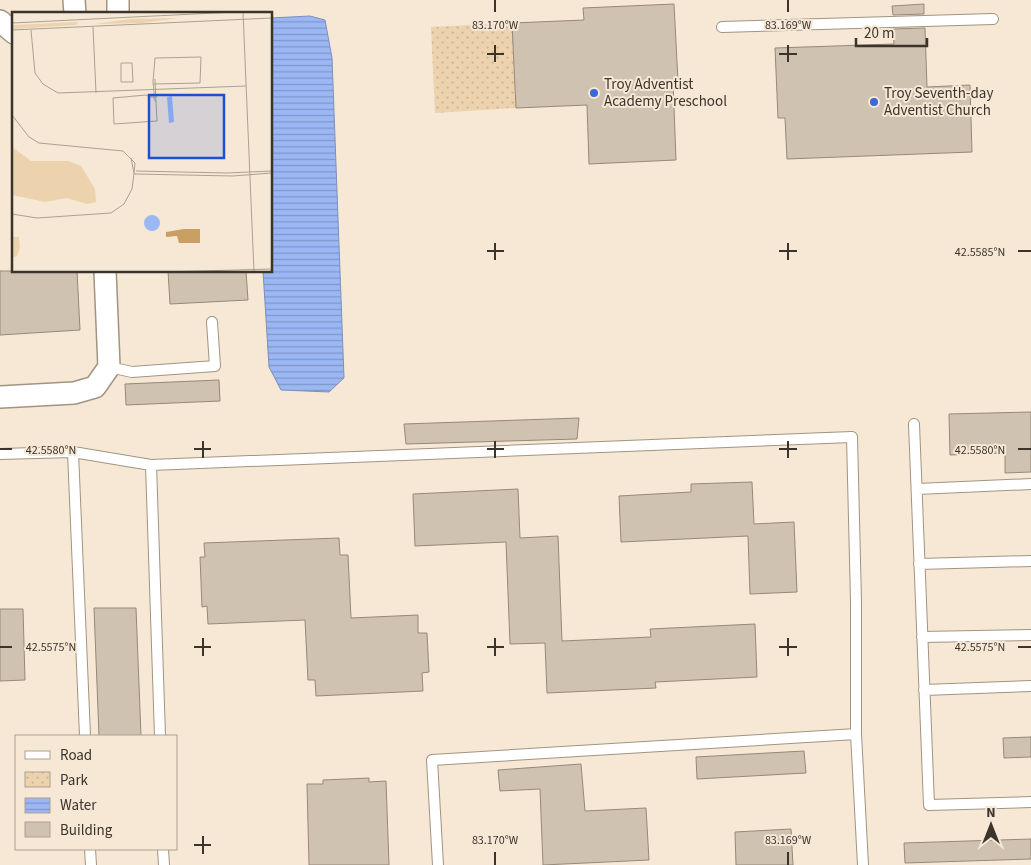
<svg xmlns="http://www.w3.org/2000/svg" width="1031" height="865" font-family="'Source Sans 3',sans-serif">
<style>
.park{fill:url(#park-dots)}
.water{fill:url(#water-rules);stroke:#7e90b9}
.building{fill:#cfc2b0;stroke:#968978}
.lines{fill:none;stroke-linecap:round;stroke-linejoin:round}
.lane-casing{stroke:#a19482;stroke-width:12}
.street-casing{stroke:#a19482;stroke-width:24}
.lane{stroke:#fff;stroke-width:10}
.street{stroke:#fff;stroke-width:21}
.ticks{fill:none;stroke:#3a342d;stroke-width:2}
.poi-dot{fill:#3b67d8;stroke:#f6e8d5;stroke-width:2}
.labels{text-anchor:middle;stroke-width:4;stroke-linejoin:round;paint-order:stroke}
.poi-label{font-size:15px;fill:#3a342d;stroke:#f6e8d5;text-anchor:start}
.inset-road{fill:none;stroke:#aba092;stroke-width:1}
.view{fill:#1d4ed8;fill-opacity:0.15;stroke:#1d4ed8;stroke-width:2.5}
.inset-edge{fill:none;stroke:#3a342d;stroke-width:2.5}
.ticks-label{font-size:12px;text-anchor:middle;fill:#3a342d;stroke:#f6e8d5;stroke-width:4;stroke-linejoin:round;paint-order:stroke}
</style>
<defs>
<pattern id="park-dots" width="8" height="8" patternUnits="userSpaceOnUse" patternTransform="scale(1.25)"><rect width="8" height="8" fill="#edd2ae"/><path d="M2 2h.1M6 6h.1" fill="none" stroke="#ccb596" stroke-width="1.8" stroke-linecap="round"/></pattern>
<pattern id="water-rules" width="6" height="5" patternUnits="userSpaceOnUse" patternTransform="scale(1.25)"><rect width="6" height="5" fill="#9bb8f5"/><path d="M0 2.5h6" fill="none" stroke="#7f96c7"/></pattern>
</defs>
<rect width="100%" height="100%" fill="#f6e8d5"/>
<path class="park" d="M512 23 516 108 435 113 431 27Z"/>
<path class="water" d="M310 16 325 20 332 58 344 378 329 392 281 390 269 367 263 271H271V18Z"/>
<path class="building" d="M674 4 678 81H673L676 160 589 164 587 105 516 108 512 23 584 20 583 8Z
M924 4V14L893 15 892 6Z
M925 28 927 87 970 85 972 152 787 159 785 118H778L775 48 894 44 893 29Z
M0 271H77L80 330 0 335Z
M168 271H246L248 300 170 304Z
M219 380 220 401 126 405 125 384Z
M1031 412V472L1005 473V453L950 455 949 414Z
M579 418 577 439 406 444 404 424Z
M752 482 754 524 794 522 797 592 750 594 748 536 621 542 619 496 691 492V484Z
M518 489 520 538 558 536 562 641 651 637 650 629 755 624 757 677 655 682 656 688 547 693 545 643 510 644 506 542 415 546 413 494Z
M339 538 340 555H348L351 618 418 615V633H427L429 672 422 673 423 691 316 696 315 680H308L305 620 208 624 207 606 202 607 200 557H205L204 543Z
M94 608H136L141 736H99Z
M0 609H23L25 680 0 681Z
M1031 737V757L1004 758 1003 738Z
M804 751 806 773 697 779 696 757Z
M581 764 585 811 646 808 649 860 543 865 540 789 500 791 498 770Z
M369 778V782L386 781 389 865H309L307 784H323V780Z
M791 829 793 865H736L735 832Z
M1031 839V859L905 863 904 843Z"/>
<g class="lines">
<g class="lane-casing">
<path id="lane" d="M722 27 993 19
M109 367 132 372 215 366 212 322
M914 424 929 805 1031 802
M73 452 85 736
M0 454 73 452 151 465 852 437 856 601V734L863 865
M151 465 160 736
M917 489 1031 484
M919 564 1031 561
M922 637 1031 635
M924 690 1031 686
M90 849 91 865
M163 849 164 865
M438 865 432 760 856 734"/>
</g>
<g class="street-casing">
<path id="street" d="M74 0 75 14
M118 0V14
M0 21 14 33
M0 397 74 393 95 387 109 367 105 271"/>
</g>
<use href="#lane" class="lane"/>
<use href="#street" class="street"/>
</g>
<path class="ticks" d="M495 0V12M788 0V12M495 45V62M788 45V62M487 54H504M779 54H797M495 243V260M788 243V260M487 251H504M779 251H797M1018 251H1031M203 441V458M495 441V458M788 441V458M0 449H12M194 449H211M487 449H504M779 449H797M1018 449H1031M203 638V656M495 638V656M788 638V656M0 647H12M194 647H211M487 647H504M779 647H797M1018 647H1031M203 836V854M194 845H211M495 852V865M788 852V865"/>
<g class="poi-dot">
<circle cx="594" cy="93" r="5"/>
<circle cx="874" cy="102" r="5"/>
</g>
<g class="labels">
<g class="poi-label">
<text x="604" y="89">Troy Adventist<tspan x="604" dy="17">Academy Preschool</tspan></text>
<text x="884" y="98">Troy Seventh-day<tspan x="884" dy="17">Adventist Church</tspan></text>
</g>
</g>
<g transform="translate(12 12)">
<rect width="260" height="260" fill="#f6e8d5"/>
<path d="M166 6 130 11 83 12 118 7ZM66 10 64 13 0 17V13ZM0 135 19 149H56L69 154 83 177 84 190 75 192 55 186 33 190 0 183Z" fill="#edd2ae"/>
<path d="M172 217H188V231H167L165 224 154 225V220Z" fill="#ca9f63"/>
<path d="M0 225H7L8 236 5 244 0 246Z" fill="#edd2ae"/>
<path d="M160 84 162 110 157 111 155 85ZM132 211a8 8 0 1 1 16 0a8 8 0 1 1-16 0Z" fill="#9bb8f5"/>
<path class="inset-road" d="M231 0 242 260M0 11 223 0M81 15 84 81M0 18 260 6M19 18 23 61 31 72 46 81 234 74M109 51H120L121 70H109ZM143 67 144 90M141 72 188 71 189 45 143 46 141 70 142 80V87L144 90 145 109 102 112 101 86 134 83 138 85H145M0 103 17 125 27 131 111 139 123 151 122 161M124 159 215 161 260 159M122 162 221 164 260 161M0 202 25 206 99 201 112 192 120 177 122 161 119 146M150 260 260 257"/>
<path class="view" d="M137 83H212V146H137Z"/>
<rect width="260" height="260" class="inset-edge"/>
</g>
<g class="ticks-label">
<text x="495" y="29">83.170°W</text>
<text x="788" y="29">83.169°W</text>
<text x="980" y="256">42.5585°N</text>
<text x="51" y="454">42.5580°N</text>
<text x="980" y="454">42.5580°N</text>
<text x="51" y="651">42.5575°N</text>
<text x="980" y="651">42.5575°N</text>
<text x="495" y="844">83.170°W</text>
<text x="788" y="844">83.169°W</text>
</g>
<rect x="15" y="735" width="162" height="115" fill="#f6e8d5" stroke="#aba092"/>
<rect x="25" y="751" width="25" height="8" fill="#ffffff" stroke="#aba092"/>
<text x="60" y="760" font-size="15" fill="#3a342d">Road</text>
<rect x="25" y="772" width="25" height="15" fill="url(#park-dots)" stroke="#aba092"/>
<text x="60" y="785" font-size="15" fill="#3a342d">Park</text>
<rect x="25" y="798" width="25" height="15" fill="url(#water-rules)" stroke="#aba092"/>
<text x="60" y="810" font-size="15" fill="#3a342d">Water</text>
<rect x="25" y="822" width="25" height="15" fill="#cfc2b0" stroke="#aba092"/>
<text x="60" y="835" font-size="15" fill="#3a342d">Building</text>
<g transform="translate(991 825)" stroke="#f6e8d5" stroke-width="4" paint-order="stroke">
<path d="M0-4L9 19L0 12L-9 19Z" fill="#3a342d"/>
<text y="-8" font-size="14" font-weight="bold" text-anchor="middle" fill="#3a342d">N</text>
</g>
<path d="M856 38v8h71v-8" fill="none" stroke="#3a342d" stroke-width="2.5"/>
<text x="864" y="38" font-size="15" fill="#3a342d" stroke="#f6e8d5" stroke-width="4" paint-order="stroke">20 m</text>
</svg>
